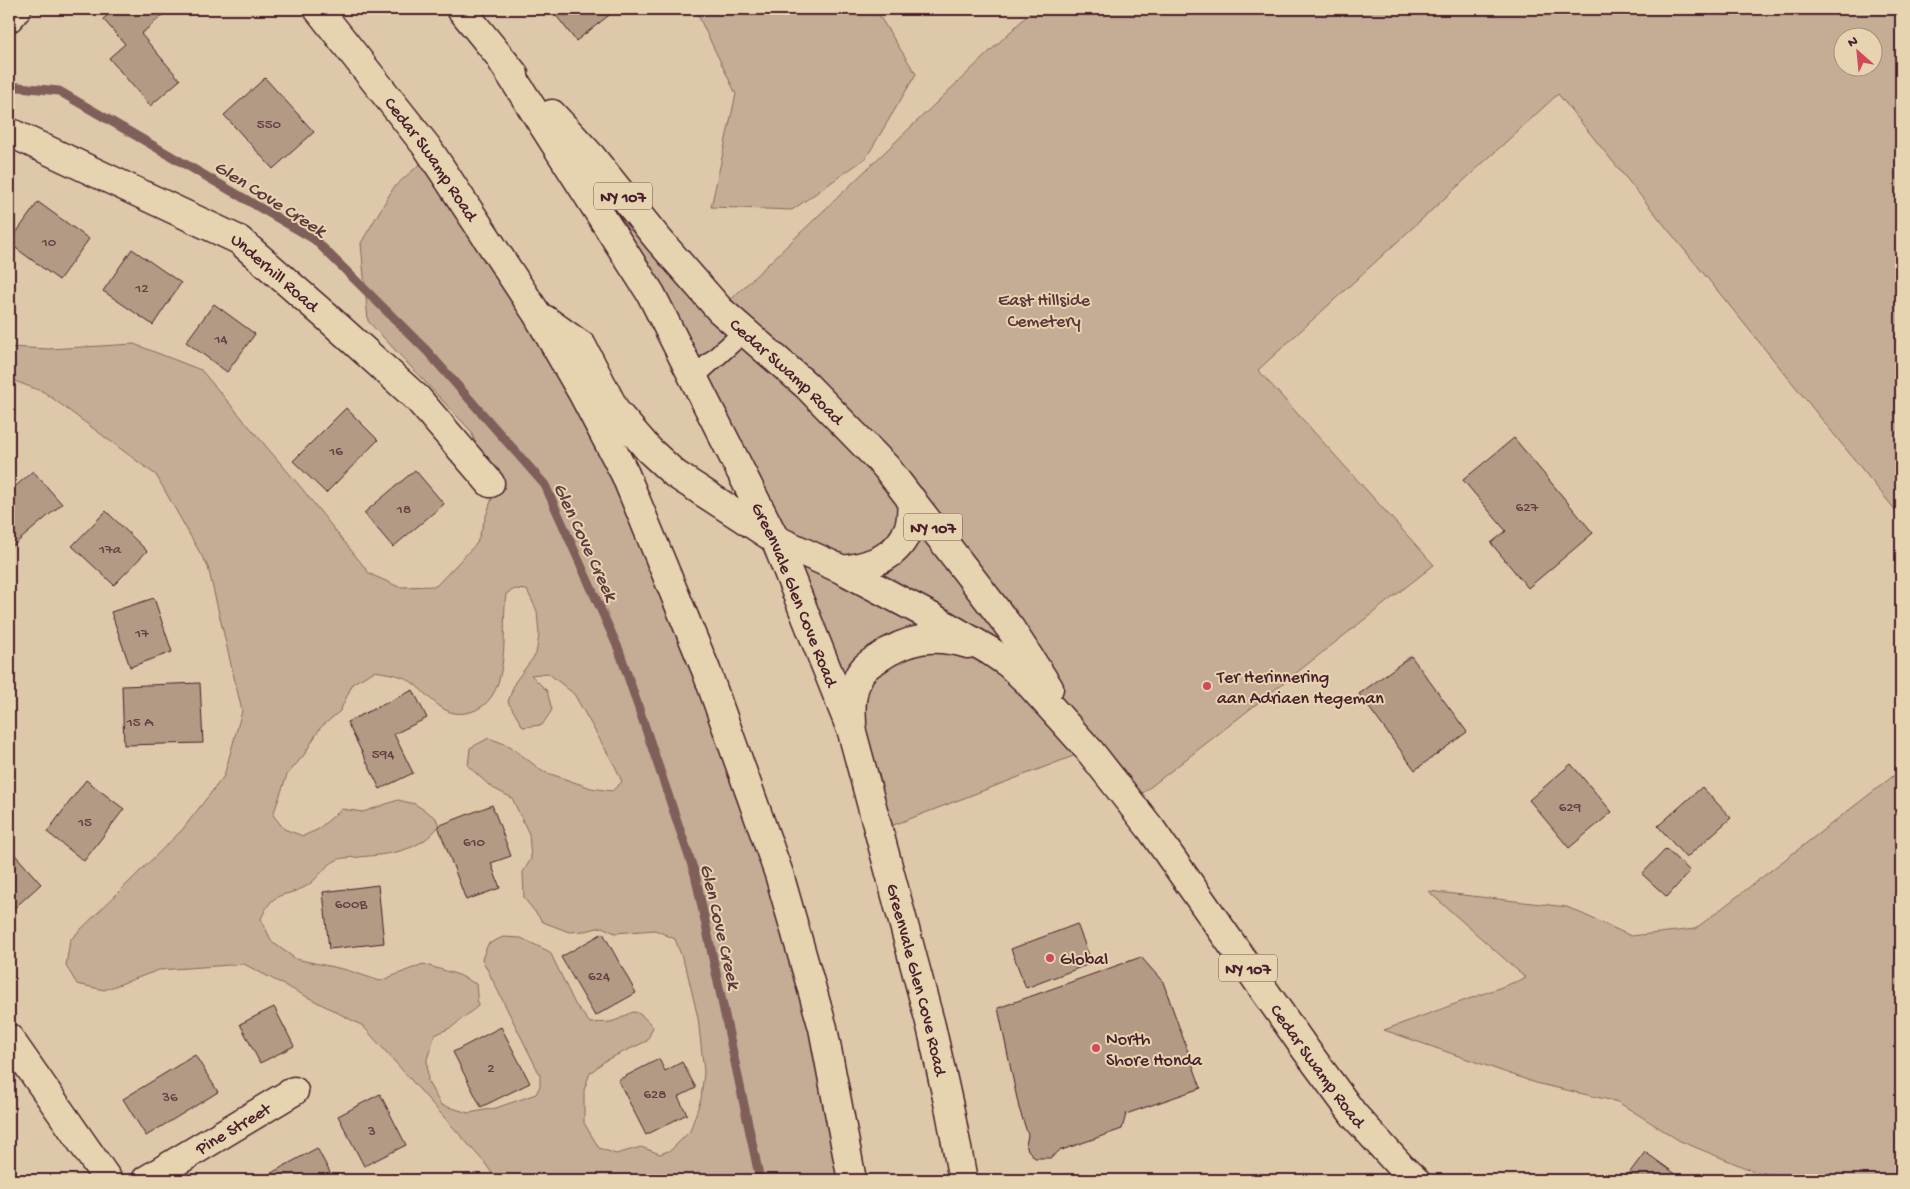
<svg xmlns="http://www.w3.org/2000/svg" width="1910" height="1189" font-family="'Gochi Hand',sans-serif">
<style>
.green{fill:#c4ad94;stroke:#876660;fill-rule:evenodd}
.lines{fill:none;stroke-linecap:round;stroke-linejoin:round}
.stream{stroke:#805e5a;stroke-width:9}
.building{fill:#b39a85;stroke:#4a1f2b}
.service-casing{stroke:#4a1f2b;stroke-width:22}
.minor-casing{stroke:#4a1f2b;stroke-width:31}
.primary-casing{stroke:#4a1f2b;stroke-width:31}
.service{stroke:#e6d4b1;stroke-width:19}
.minor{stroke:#e6d4b1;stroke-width:28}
.primary{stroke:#e6d4b1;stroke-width:28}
.poi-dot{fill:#d1495b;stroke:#e6d4b1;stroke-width:2}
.labels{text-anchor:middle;stroke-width:4;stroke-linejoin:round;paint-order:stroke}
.number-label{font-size:15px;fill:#643e42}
.shield{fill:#e6d4b1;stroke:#795553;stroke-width:1}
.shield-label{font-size:16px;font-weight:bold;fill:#4a1f2b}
.street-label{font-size:18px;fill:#4a1f2b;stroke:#e6d4b1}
.park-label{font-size:18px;fill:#5c343b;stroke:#e6d4b1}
.poi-label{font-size:18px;fill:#4a1f2b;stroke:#e6d4b1;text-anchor:start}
.water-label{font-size:19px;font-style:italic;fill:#60393e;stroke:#e6d4b1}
</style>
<rect width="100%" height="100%" fill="#ddc9a9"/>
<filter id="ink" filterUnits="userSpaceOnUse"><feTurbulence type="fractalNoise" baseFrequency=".02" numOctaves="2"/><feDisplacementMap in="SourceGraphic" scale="10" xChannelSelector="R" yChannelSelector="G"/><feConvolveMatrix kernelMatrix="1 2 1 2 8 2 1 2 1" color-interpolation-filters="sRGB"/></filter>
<g filter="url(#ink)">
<path class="green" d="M695 9H875L916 74 866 158 792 210 711 207 736 94Z
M1034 9H1901V517L1558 94 1258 370 1434 565 1130 803 1089 750 878 831 854 728 773 528 652 290 583 165 657 249 725 319 806 390 887 472 1011 635 1070 722 1010 628 886 467 806 385 720 310ZM1842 38H1872V68H1842Z
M437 149 607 436 777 854 851 1180H497L484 1162 363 1026 244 964 159 970 104 990 77 984 66 966 70 940 182 830 224 776 242 711 208 567 156 475 44 392 9 379V347L49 349 134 344 201 370 299 485 370 574 399 587 436 586 477 543 494 492 471 431 368 321 361 243 394 187ZM515 589 527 590 537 611 539 635 536 654 515 682 508 702 523 727 542 725 552 710 547 691 531 675 548 673 574 694 616 768 622 782 612 791 591 788 542 771 510 746 489 738 470 748 468 766 491 787 512 798 529 834 531 859 523 872 524 898 543 922 569 932 585 931 602 927 615 933 655 930 675 939 687 971 698 1018 704 1072 701 1099 690 1131 671 1150 660 1154 641 1147 616 1154 599 1148 584 1123V1090L590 1073 606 1060 647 1041 653 1027C630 1000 633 1017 610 1022 603 1023 596 1022 590 1023L575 1004 550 952 521 938 503 937 488 944 482 959 540 1075V1086L536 1094 496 1108 469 1113 441 1105 428 1082 427 1059 435 1035 452 1027 478 1006 476 984 459 975 423 964 380 981 347 970 296 959 272 942 261 919C274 889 281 899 305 887 317 881 324 865 337 860 342 857 353 858 359 857 390 854 419 852 439 826L436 818 415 804 398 800 363 812 342 809 317 830 303 836 284 829 273 815 287 775 304 755 320 728 340 711 353 683 375 671C384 673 396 674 405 678 420 685 433 706 450 712 459 715 469 713 476 710 513 693 501 626 506 594Z
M1901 770V1180H1814L1756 1172 1680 1141 1618 1102 1536 1083 1384 1030 1526 978 1428 891 1567 907 1631 936 1695 929Z"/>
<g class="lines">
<path class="stream" d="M9 86 59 91 314 239 427 351 545 485 619 650 695 874 760 1180"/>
</g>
<path class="building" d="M115 9H170L141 34 180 80 150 106 109 58 125 44 103 19Z
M551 9H617L576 41Z
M265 78 314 132 273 169 224 115Z
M38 202 89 239 59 280 9 243Z
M132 249 181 283 153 325 103 291Z
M214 304 255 334 227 372 186 342Z
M346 408 378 440 326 493 293 461Z
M1514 438 1593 533 1528 588 1491 543 1506 531 1463 480Z
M415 470 444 504 393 547 364 513Z
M33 471 62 504 9 549V492Z
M106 511 147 551 114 585 72 546Z
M154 598 172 652 130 667 111 612Z
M1411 656 1467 732 1415 770 1359 694Z
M200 683 203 743 124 745 122 686Z
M413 690 427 718 394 734 413 773 380 789 347 722Z
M1571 764 1612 812 1569 848 1529 800Z
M86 780 124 809 84 861 47 832Z
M1702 787 1731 818 1686 858 1658 826Z
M492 805 511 856 491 863 500 888 466 900 438 826Z
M9 848 41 884 9 913Z
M1666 849 1690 871 1667 897 1642 874Z
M378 885 384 943 329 949 323 892Z
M1077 924 1092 963 1026 988 1011 949Z
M603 933 636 993 595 1016 561 957Z
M1141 957 1163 982 1201 1088 1126 1114 1122 1129 1059 1151 1051 1158H1035L1028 1150 1026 1145 1028 1135 1019 1108 998 1008Z
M274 1007 294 1046 260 1063 240 1024Z
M501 1027 530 1083 481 1107 453 1052Z
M195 1055 218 1092 146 1136 123 1099Z
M659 1059 665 1071 682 1062 696 1088 678 1097 687 1114 646 1135 618 1080Z
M380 1094 406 1145 364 1166 338 1116Z
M317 1148 334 1180H266L264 1177Z
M1645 1152 1684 1180H1624Z"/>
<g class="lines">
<g class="service-casing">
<path id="service" d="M694 377 745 331"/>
</g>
<g class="minor-casing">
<g id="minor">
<path d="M9 18 17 9"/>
<path id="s1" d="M9 132 239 240 327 317 418 399 490 483"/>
<path d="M9 1038 108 1180"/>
<path id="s2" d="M146 1180 294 1091"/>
</g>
</g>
<g class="primary-casing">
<g id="primary">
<path id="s3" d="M318 9 427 147 537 314 583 394 625 474 706 670 779 874 823 1028 852 1180"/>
<path d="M461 9 514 74"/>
<path id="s4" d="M502 61 651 294 775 539 852 732 931 1026 950 1111 963 1180"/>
<path id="s5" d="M552 114 591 156 657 238 720 310 806 385 886 467 1010 628 1049 688"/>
<path id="s6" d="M544 319 582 346 616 412 649 450 675 474 775 539 843 570 928 615 990 651 1009 664 1026 680 1089 750 1151 829 1306 1050 1354 1115 1401 1167 1415 1180"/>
<path d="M843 570C871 566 899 557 909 527 912 519 911 508 912 500"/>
<path d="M852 723C851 707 851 693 858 678 861 670 870 663 877 659 907 638 933 634 968 644"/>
</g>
</g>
<use href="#service" class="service"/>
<use href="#minor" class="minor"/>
<use href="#primary" class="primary"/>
</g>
</g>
<g class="poi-dot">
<circle cx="1207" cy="686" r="5"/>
<circle cx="1050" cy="958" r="5"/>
<circle cx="1096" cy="1048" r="5"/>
</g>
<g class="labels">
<g class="number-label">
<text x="269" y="128">550</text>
<text x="49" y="246">10</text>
<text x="142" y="292">12</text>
<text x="221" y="343">14</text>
<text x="336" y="455">16</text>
<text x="1527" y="511">627</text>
<text x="404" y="513">18</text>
<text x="110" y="553">17a</text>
<text x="142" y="637">17</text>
<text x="140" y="726">15 A</text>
<text x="383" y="758">594</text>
<text x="1570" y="811">629</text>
<text x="85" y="826">15</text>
<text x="474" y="846">610</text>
<text x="351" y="908">600B</text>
<text x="599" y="980">624</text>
<text x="491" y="1072">2</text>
<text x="655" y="1098">628</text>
<text x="170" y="1101">36</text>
<text x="372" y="1135">3</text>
</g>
<g class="shield">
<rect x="594" y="182.5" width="58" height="27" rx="4"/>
<rect x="904" y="513.5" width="58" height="27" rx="4"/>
<rect x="1219" y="954.5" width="58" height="27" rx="4"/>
</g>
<g class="shield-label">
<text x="623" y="202">NY 107</text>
<text x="933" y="533">NY 107</text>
<text x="1248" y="974">NY 107</text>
</g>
<g class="street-label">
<text dy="6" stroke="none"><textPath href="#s3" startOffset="188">Cedar Swamp Road</textPath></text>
<text dy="6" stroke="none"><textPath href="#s1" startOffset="302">Underhill Road</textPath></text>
<text dy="6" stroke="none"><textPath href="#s5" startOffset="349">Cedar Swamp Road</textPath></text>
<text dy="6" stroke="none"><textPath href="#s4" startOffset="610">Greenvale Glen Cove Road</textPath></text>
<text dy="6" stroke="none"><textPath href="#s4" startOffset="1015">Greenvale Glen Cove Road</textPath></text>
<text dy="6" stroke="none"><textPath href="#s6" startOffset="1099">Cedar Swamp Road</textPath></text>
<text dy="6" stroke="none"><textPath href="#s2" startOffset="101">Pine Street</textPath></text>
</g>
<g class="park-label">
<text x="1044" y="305">East Hillside<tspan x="1044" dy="21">Cemetery</tspan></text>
</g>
<g class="poi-label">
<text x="1217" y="682">Ter Herinnering<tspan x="1217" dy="21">aan Adriaen Hegeman</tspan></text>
<text x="1060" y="964">Global</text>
<text x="1106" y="1044">North<tspan x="1106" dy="21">Shore Honda</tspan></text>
</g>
<g class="water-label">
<text transform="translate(271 197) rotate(32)" y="7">Glen Cove Creek</text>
<text transform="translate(587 541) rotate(65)" y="7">Glen Cove Creek</text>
<text transform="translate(722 926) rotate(77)" y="7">Glen Cove Creek</text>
</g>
</g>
<rect width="1910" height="1189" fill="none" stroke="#e6d4b1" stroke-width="30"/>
<rect x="15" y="15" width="1880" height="1159" fill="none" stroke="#4a1f2b" stroke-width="2" filter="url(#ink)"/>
<g transform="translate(1858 52) rotate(333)"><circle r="24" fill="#e6d4b1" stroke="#a88c7b"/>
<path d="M0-4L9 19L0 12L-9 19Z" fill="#d1495b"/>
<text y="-8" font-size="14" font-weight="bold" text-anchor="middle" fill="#4a1f2b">N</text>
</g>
</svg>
